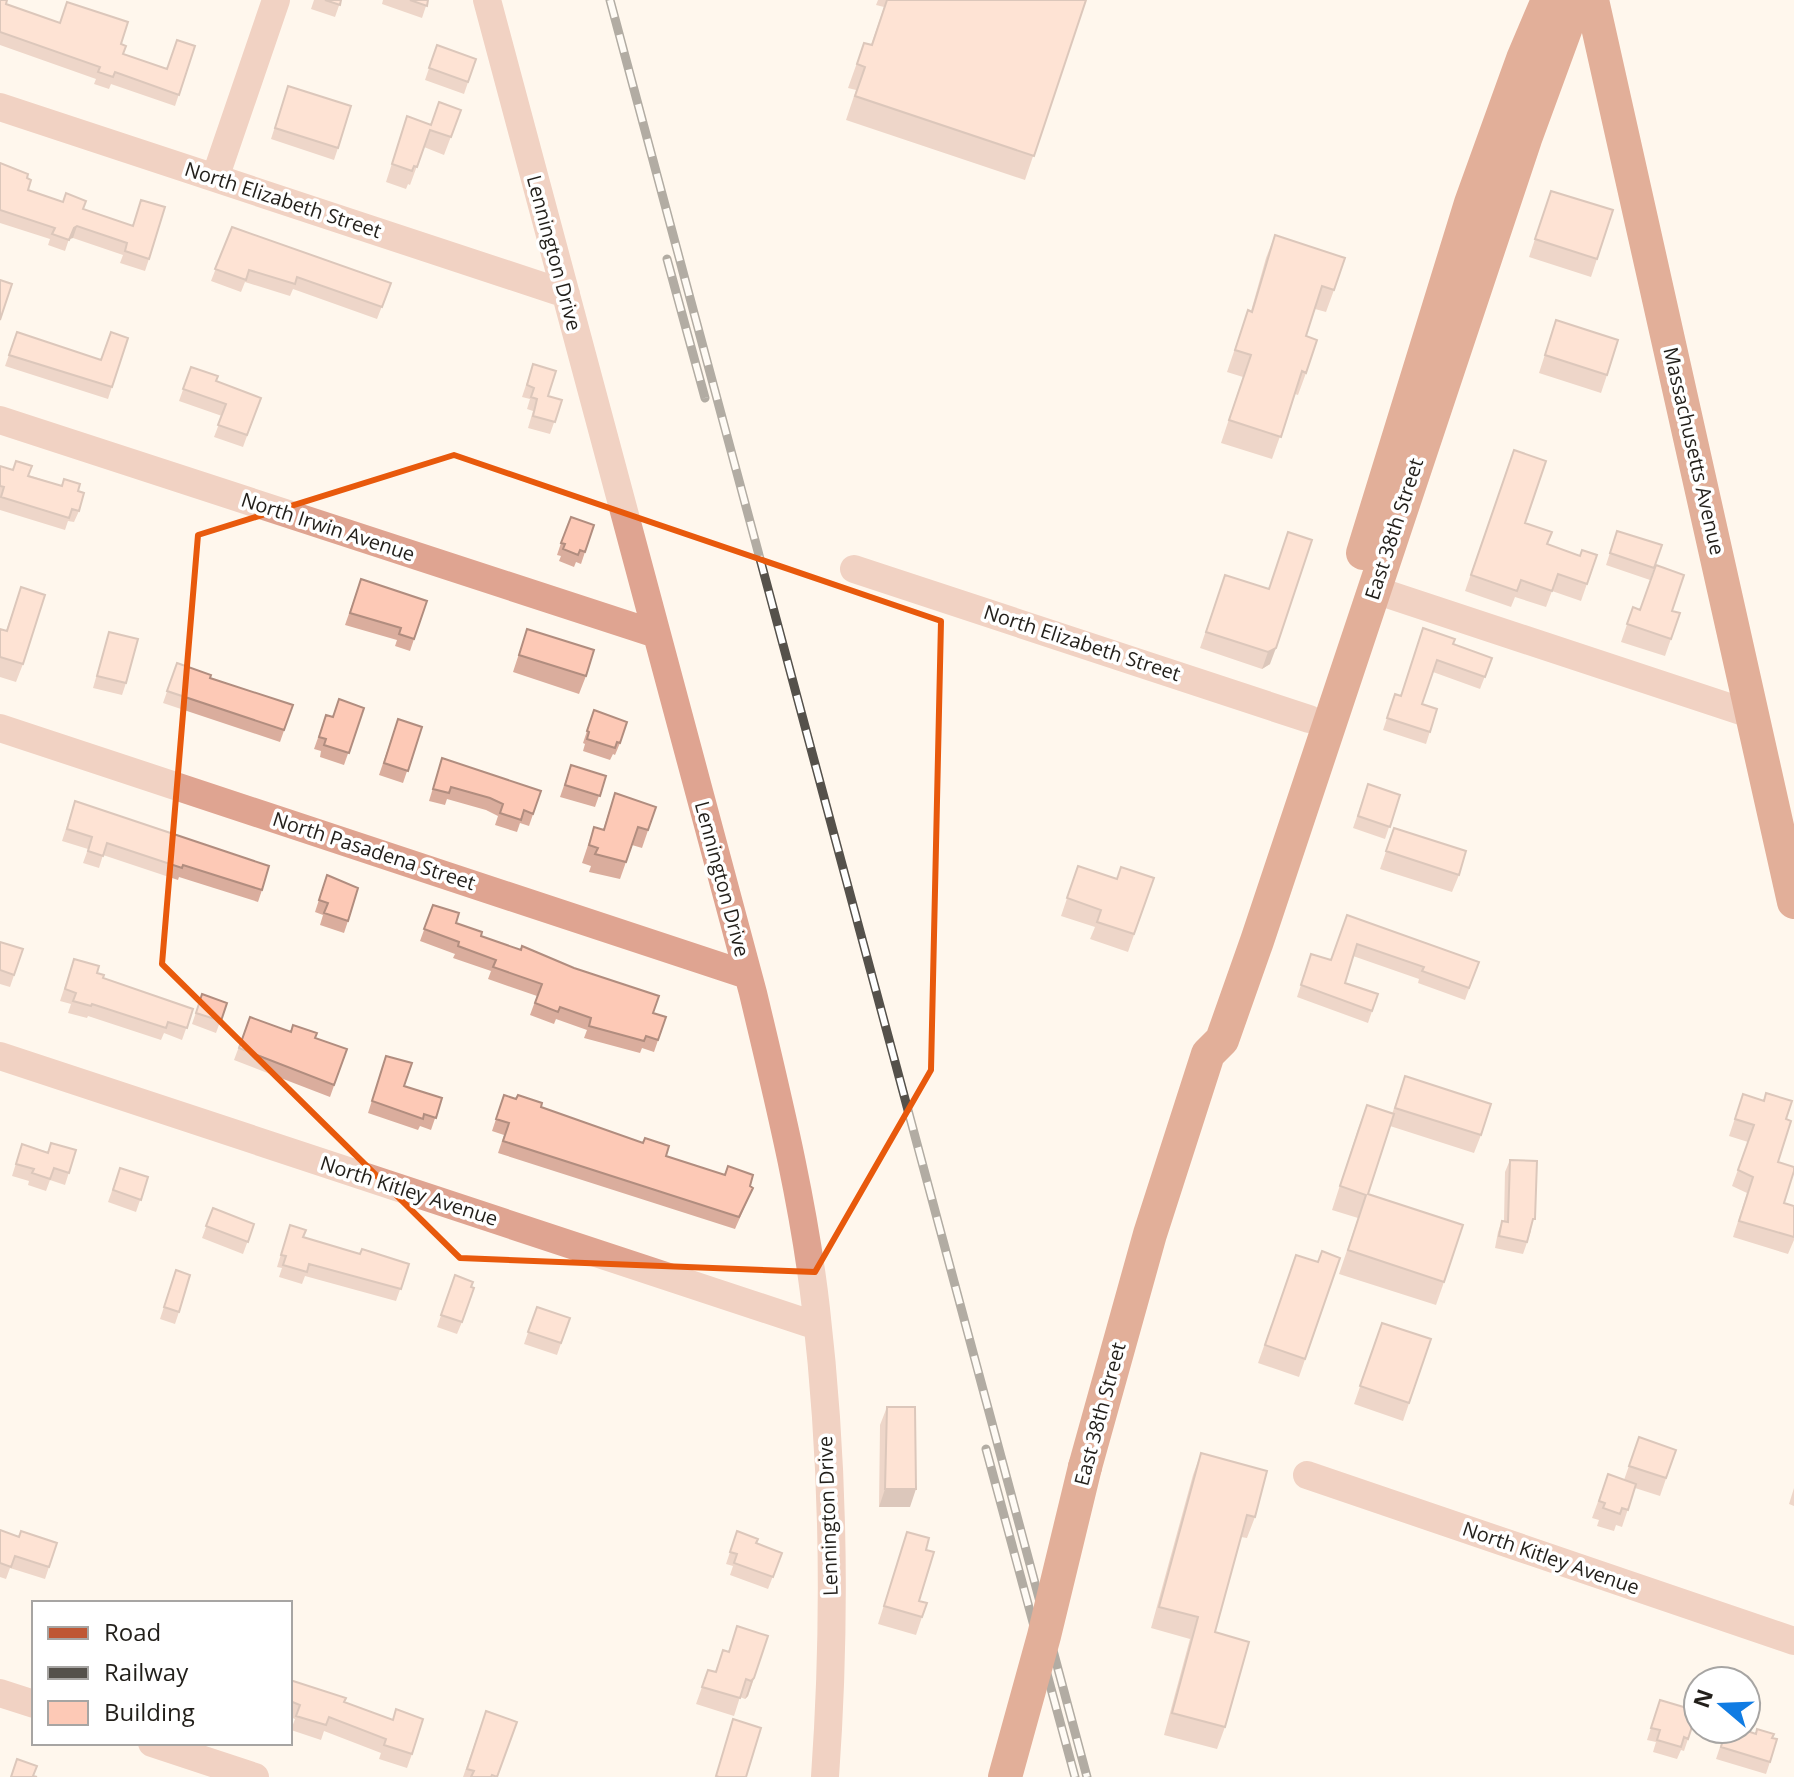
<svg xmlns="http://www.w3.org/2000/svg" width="1794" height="1777" font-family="'Open Sans',sans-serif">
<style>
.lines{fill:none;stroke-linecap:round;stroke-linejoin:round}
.minor{stroke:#dfa491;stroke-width:28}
.major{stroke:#bf5734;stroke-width:34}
.rail-casing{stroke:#55514b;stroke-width:9}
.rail{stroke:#fff;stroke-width:6;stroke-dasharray:18;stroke-linecap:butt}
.major-bridge{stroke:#bf5734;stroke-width:34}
.wall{fill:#daad9d}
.shaded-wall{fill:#b18d7f}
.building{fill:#fdc9b6;stroke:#b18d7f;stroke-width:2}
.marked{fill:none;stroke:#e8590c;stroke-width:6;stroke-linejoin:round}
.labels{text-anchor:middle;stroke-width:7;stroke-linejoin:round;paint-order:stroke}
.street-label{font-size:20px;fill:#221f1a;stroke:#fff}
</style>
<rect width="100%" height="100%" fill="#fff7ed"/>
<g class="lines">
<path class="minor" d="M487 0 753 993C778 1098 804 1203 816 1309 834 1464 836 1622 825 1777
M0 107 566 294
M215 178 276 0
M0 420 656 634
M854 569 1309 719
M1375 590 1753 715
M0 728 747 975
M0 1056 817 1326
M1307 1475 1794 1641
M0 1693 34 1704
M152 1743 255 1777"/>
<path class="major" d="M1592 0 1794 902
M1363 553 1471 203 1523 59 1548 0
M1085 1467 1150 1234 1208 1054 1222 1040 1257 941 1525 139 1576 0"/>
<g class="rail-casing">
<path id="rail" d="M610 0 1087 1777
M667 259 705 398
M986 1449 1075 1777"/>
</g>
<use href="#rail" class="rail"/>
<path class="major-bridge" d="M1005 1777 1044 1636 1085 1467"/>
</g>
<path class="wall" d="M0 0 6 4 59 23 121 44 123 54 167 69 195 46 175 106 111 84 109 89 94 84 96 79 0 45Z
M314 0H341L335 17 311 9Z
M383 0H428L422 18 382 4Z
M878 0H1086L1025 180 846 120 856 90 848 88 864 43 871 45 884 7 876 5Z
M437 45 476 59 464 94 425 80Z
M288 86 338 148 334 160 271 139Z
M461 110 444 155 424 147 410 185 408 184 406 189 386 182 407 116 430 125Z
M0 163 27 178 28 190 83 209 149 259 145 271 120 263 123 255 73 238 69 239 65 251 48 245 50 239 0 223Z
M1551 191 1597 259 1591 277 1529 257Z
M232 227 391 283 377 319 293 289 290 296 245 282 241 292 211 281Z
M1275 235 1334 290 1326 312 1315 309 1306 336V373L1298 395 1295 394 1272 459 1221 443 1243 377 1227 372 1248 310 1251 311 1266 258Z
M1556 320 1607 375 1601 393 1539 373Z
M17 332 101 360 128 338 108 399 5 366Z
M533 364 548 396 562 400 550 434 528 428 533 411 527 409 530 399 522 397Z
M191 367 216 381 261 398 243 447 214 437 222 416 179 401Z
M1514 450 1525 523 1547 544 1580 556 1597 555 1581 601 1552 591 1546 607 1515 597 1511 607 1465 591Z
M0 466 78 491 79 511 74 522 68 521 65 530 0 510Z
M594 525 581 564 576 562 574 567 559 561 561 556 557 555 561 543Z
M1617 531 1662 545 1650 580 1606 565Z
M1225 575 1268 589 1270 664 1262 669 1200 648Z
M361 579 427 601 410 651 395 646 397 640 345 625Z
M21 587 23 664 16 682 0 677V629L6 631Z
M1633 607 1640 610 1672 611 1680 613 1665 656 1621 642Z
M527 629 586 676 579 694 513 672Z
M109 632 126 683 122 695 93 688Z
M1453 644 1492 658 1480 689 1433 672 1422 704 1437 709 1426 744 1383 730 1395 694 1400 696Z
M177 663 210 678 293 705 280 742 163 703Z
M364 708 344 765 320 757 321 751 314 749 326 715 333 717Z
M594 710 620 743 615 755 613 754 610 760 583 751 585 744 583 743Z
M398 719 422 727 403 783 379 775Z
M442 758 541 791 529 826 520 823 517 832 495 825 498 816 486 810 447 799 445 805 429 801Z
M571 765 606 776 595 807 560 797Z
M1368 784 1400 795 1385 839 1353 828Z
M615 793 656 807 642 848 632 845 620 879 589 872 591 866 582 863 594 827 603 830Z
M75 801 262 890 258 902 179 877 178 880 103 855 99 868 83 863 88 849 62 841Z
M1394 828 1459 875 1452 892 1380 869Z
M1078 866 1116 879 1154 878 1128 952 1090 939 1095 927 1061 916Z
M327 875 348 921 344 933 320 925 323 915 315 912Z
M433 905 456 923 481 936 653 1013 666 1017 654 1052 642 1048 640 1053 584 1038 587 1030 556 1019 554 1024 530 1015 537 996 488 979 491 971 453 958 455 954 420 941Z
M1347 915 1479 962 1465 1000 1418 983 1419 979 1353 956 1345 983 1378 994 1368 1023 1297 997 1311 954 1331 960Z
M0 942 23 949 10 987 0 984Z
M70 971 97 973 103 978 193 1009 182 1040 164 1033 161 1040 88 1016 87 1018 68 1013 71 1004 60 1001Z
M202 994 227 1003 216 1033 192 1024Z
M250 1017 291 1032 315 1038 347 1049 330 1097 234 1060Z
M386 1056 404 1086 442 1098 431 1130 420 1126 418 1130 368 1113Z
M1405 1076 1481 1135 1474 1153 1390 1126 1368 1194 1444 1282 1436 1305 1339 1274 1358 1218 1332 1210 1358 1129 1367 1105 1392 1114Z
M1743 1094 1786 1119 1778 1162 1784 1203 1794 1206V1240L1788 1254 1733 1237 1747 1193 1732 1186 1748 1142 1729 1136Z
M504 1095 541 1107 666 1156 753 1188 735 1229 498 1153 504 1135 492 1131Z
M51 1143 76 1150 65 1185 50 1180 46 1191 28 1185 29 1181 12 1176 22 1144 48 1152Z
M1510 1160 1531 1231 1523 1254 1495 1248 1498 1232 1502 1221H1504L1505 1172Z
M120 1168 148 1177 136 1212 108 1202Z
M213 1208 254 1224 243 1254 202 1238Z
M290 1225 303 1237 360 1254 409 1264 396 1301 305 1276 302 1284 279 1277 282 1268 277 1267Z
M1296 1255 1318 1262 1340 1258 1299 1377 1258 1363Z
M176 1270 179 1312 175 1324 160 1319Z
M455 1275 462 1322 457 1334 437 1327Z
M537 1307 570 1318 557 1355 524 1344Z
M1382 1323 1431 1339 1403 1421 1354 1404Z
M887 1407 910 1507H879L880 1425Z
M1639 1437 1676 1450 1660 1496 1635 1488 1622 1527 1616 1525 1614 1531 1597 1526 1599 1520 1592 1518 1608 1474 1624 1480Z
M1201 1453 1255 1517 1247 1538 1241 1537 1215 1632 1225 1727 1217 1749 1164 1735 1190 1639 1151 1628 1193 1475Z
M1794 1488V1506L1789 1504Z
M0 1530 19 1537 57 1543 45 1579 10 1568 6 1579 0 1577Z
M737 1531 756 1543 782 1553 768 1589 730 1575 733 1566 726 1564Z
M907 1532 922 1617 916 1635 878 1624Z
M737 1626 768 1636 748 1696 745 1699 740 1697 734 1716 696 1704 708 1670 715 1672 723 1650 729 1652Z
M290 1680 344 1702 412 1754 407 1768 379 1759 381 1753 324 1731 321 1740 291 1730 295 1719 290 1717Z
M1660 1700 1688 1739 1684 1751 1681 1750 1677 1759 1653 1752 1656 1742 1647 1740Z
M486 1711 497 1777H463Z
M1726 1729 1772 1738 1770 1762 1766 1774 1716 1759Z"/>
<path class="shaded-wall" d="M77 226 73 238 69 239 74 228Z
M1276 648 1270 664 1262 669 1268 652Z
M885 1489H916L910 1507H879Z
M754 1678 748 1696 745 1699 751 1681Z"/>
<path class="building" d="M0 0H7L6 4 60 23 67 2 128 22 121 44 126 46 123 54 167 69 177 40 195 46 179 95 115 72 113 77 98 72 100 67 0 32Z
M325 0H341L340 5Z
M410 0H428L427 6Z
M887 0H1086L1034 156 855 96 865 67 857 64 864 43 872 45Z
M437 45 476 59 468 82 429 68Z
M288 86 351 106 338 148 275 128Z
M439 102 461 110 451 137 430 130 417 167 414 166 412 171 392 164 407 116 431 125Z
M0 163 28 174 27 178 31 180 28 190 63 202 66 193 86 201 83 209 133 226 141 200 165 207 149 259 125 251 127 243 77 226 74 228 69 240 52 234 55 228 0 210Z
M1551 191 1613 210 1597 259 1535 239Z
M232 227 391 283 382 307 297 277 295 284 249 270 246 280 215 269Z
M1275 235 1345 258 1334 290 1322 286 1306 336 1317 340 1306 373 1302 371 1281 437 1229 420 1251 355 1235 350 1248 310 1252 312Z
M0 280 12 284 0 320Z
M1556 320 1618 340 1607 375 1545 355Z
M17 332 101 360 111 332 128 338 112 387 9 355Z
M533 364 556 371 548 396 562 400 555 422 533 416 537 399 531 397 534 388 527 385Z
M191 367 218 376 216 381 261 398 247 435 218 425 226 404 183 389Z
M1514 450 1546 461 1525 523 1552 532 1547 544 1580 556 1582 550 1597 555 1587 584 1558 574 1552 591 1521 580 1517 591 1471 575Z
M16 461 32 466 28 476 62 486 64 479 80 484 78 491 84 493 79 511 72 509 69 518 1 497 4 487 0 486V466L13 470Z
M571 517 594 525 585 552 580 550 578 555 563 549 565 544 561 543Z
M1617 531 1662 545 1654 568 1610 553Z
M1288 532 1312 540 1276 648 1268 652 1206 632 1225 575 1269 589Z
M1656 565 1684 575 1672 611 1680 613 1671 639 1627 624 1633 607 1640 610Z
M361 579 427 601 414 639 399 634 401 628 350 613Z
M21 587 45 595 23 664 0 657V629L7 631Z
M1423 628 1455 639 1453 644 1492 658 1485 677 1437 660 1422 704 1437 709 1430 732 1387 718 1395 694 1401 696Z
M527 629 594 650 586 676 519 655Z
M109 632 138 639 126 683 97 676Z
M177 663 211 675 210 678 293 705 284 730 167 691Z
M339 699 364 708 349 753 324 745 326 739 319 737 326 715 333 717Z
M594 710 627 722 620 743 617 742 615 748 587 739 589 732 587 731Z
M398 719 422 727 408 771 384 763Z
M442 758 541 791 533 814 524 810 521 820 500 813 503 804 490 798 451 787 449 793 433 789Z
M571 765 606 776 600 796 565 785Z
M1368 784 1400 795 1390 827 1358 816Z
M615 793 656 807 648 830 638 827 626 862 595 854 598 848 589 845 594 827 604 830Z
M75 801 269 866 262 890 183 865 182 868 107 843 103 856 88 851 92 837 67 829Z
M1394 828 1466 851 1459 875 1386 851Z
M1078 866 1117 879 1121 867 1154 878 1134 934 1097 922 1101 910 1067 898Z
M327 875 358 888 348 921 324 913 328 903 319 900Z
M433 905 459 913 456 923 482 932 481 936 521 950 522 946 574 968 659 996 653 1013 666 1017 658 1040 646 1036 644 1041 589 1026 591 1018 560 1007 558 1012 535 1003 542 984 493 967 496 960 458 946 459 942 424 929Z
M1347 915 1479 962 1469 988 1422 971 1424 967 1357 944 1345 983 1378 994 1372 1011 1301 985 1311 954 1331 960Z
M0 942 23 949 14 975 0 970Z
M74 959 99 966 97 973 104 975 103 978 193 1009 187 1028 168 1022 166 1028 92 1004 91 1006 73 1001 76 993 65 989Z
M202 994 227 1003 221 1021 196 1013Z
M250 1017 291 1032 293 1025 317 1033 315 1038 347 1049 334 1085 239 1048Z
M386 1056 412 1063 404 1086 442 1098 436 1118 424 1114 423 1119 372 1101Z
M1405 1076 1491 1104 1481 1135 1395 1108Z
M1766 1093 1792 1101 1786 1119 1791 1121 1778 1162 1794 1167V1171L1784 1203 1794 1206V1237L1739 1221 1753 1177 1738 1170 1754 1125 1735 1119 1743 1094 1764 1101Z
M504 1095 516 1099 518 1095 542 1103 541 1107 643 1143 645 1138 669 1146 666 1156 725 1175 728 1166 753 1175 750 1186 753 1188 739 1217 503 1141 509 1123 496 1119Z
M1367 1105 1394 1114 1368 1194 1463 1225 1444 1282 1348 1250 1366 1195 1340 1186Z
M51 1143 76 1150 69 1173 54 1168 50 1179 32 1173 34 1169 16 1164 22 1144 48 1153Z
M1510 1160 1537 1161 1535 1219H1533L1527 1242 1499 1236 1502 1221 1508 1222Z
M120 1168 148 1177 141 1200 113 1190Z
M213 1208 254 1224 248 1242 206 1226Z
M290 1225 306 1230 303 1237 360 1254 362 1249 409 1264 401 1289 309 1264 307 1272 283 1265 286 1256 281 1255Z
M1322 1251 1340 1258 1305 1359 1265 1345 1296 1255 1318 1262Z
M176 1270 190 1275 179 1312 164 1307Z
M455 1275 473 1282 471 1287 474 1288 462 1322 441 1315Z
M537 1307 570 1318 561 1343 528 1332Z
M1382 1323 1431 1339 1409 1403 1360 1386Z
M887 1407H915L916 1489H885Z
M1639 1437 1676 1450 1666 1478 1629 1466Z
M1201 1453 1267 1471 1255 1517 1247 1515 1215 1632 1249 1642 1225 1727 1172 1713 1198 1617 1159 1607Z
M1608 1474 1636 1484 1628 1510 1622 1508 1620 1514 1603 1508 1605 1503 1599 1501Z
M0 1530 19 1537 21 1531 57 1543 49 1567 15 1556 11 1567 0 1563Z
M737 1531 758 1539 756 1543 782 1553 773 1577 734 1563 737 1554 730 1552Z
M907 1532 929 1538 926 1550 934 1552 919 1601 927 1603 922 1617 884 1606Z
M737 1626 768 1636 754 1678 751 1681 746 1679 740 1698 702 1687 708 1670 716 1672 723 1650 729 1652Z
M290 1680 346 1698 344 1702 393 1720 396 1709 423 1719 412 1754 384 1745 386 1739 329 1717 326 1725 296 1716 300 1705 290 1701Z
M1660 1700 1697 1711 1688 1739 1684 1737 1681 1747 1657 1740 1660 1730 1651 1728Z
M486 1711 517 1722 497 1777 492 1775 491 1777H471L474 1771 467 1769Z
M733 1719 761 1728 746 1777H719L716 1776Z
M1726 1729H1741L1756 1734 1757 1729 1774 1734 1772 1738 1777 1739 1770 1762 1721 1747Z
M17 1759 37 1766 33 1776 37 1777H11Z"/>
<path d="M0 0H1794V1777H0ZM454 455 941 621 931 1070 815 1272 460 1258 162 964 198 535Z" fill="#fff7ed" fill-opacity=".55" fill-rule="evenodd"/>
<path class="marked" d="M454 455 941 621 931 1070 815 1272 460 1258 162 964 198 535Z"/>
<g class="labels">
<g class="street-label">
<text transform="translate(283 200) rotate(18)" y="7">North Elizabeth Street</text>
<text transform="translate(554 253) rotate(75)" y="7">Lennington Drive</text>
<text transform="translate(1694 451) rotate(77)" y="7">Massachusetts Avenue</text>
<text transform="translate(328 527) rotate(18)" y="7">North Irwin Avenue</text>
<text transform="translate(1394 529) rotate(-72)" y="7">East 38th Street</text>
<text transform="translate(1082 643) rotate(18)" y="7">North Elizabeth Street</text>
<text transform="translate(374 851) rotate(18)" y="7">North Pasadena Street</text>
<text transform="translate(722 879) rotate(75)" y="7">Lennington Drive</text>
<text transform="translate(409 1191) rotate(18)" y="7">North Kitley Avenue</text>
<text transform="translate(1100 1414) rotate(-75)" y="7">East 38th Street</text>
<text transform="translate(828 1516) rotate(-92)" y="7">Lennington Drive</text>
<text transform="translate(1551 1558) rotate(19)" y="7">North Kitley Avenue</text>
</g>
</g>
<rect x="32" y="1601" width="260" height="144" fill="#ffffff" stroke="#a7a5a3" stroke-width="2"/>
<rect x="48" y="1627" width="40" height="12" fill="#bf5734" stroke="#a7a5a3" stroke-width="2"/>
<text x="104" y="1641" font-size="24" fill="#221f1a">Road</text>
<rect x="48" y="1667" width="40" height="12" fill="#55514b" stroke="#a7a5a3" stroke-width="2"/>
<text x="104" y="1681" font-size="24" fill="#221f1a">Railway</text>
<rect x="48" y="1701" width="40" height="24" fill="#fdc9b6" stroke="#a7a5a3" stroke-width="2"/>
<text x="104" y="1721" font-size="24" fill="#221f1a">Building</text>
<g transform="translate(1722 1705) rotate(289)"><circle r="38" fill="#ffffff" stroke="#a7a5a3" stroke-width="2"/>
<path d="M0-6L14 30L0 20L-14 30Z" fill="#107ce3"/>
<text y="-12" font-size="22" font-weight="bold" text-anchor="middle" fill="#221f1a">N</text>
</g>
</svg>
